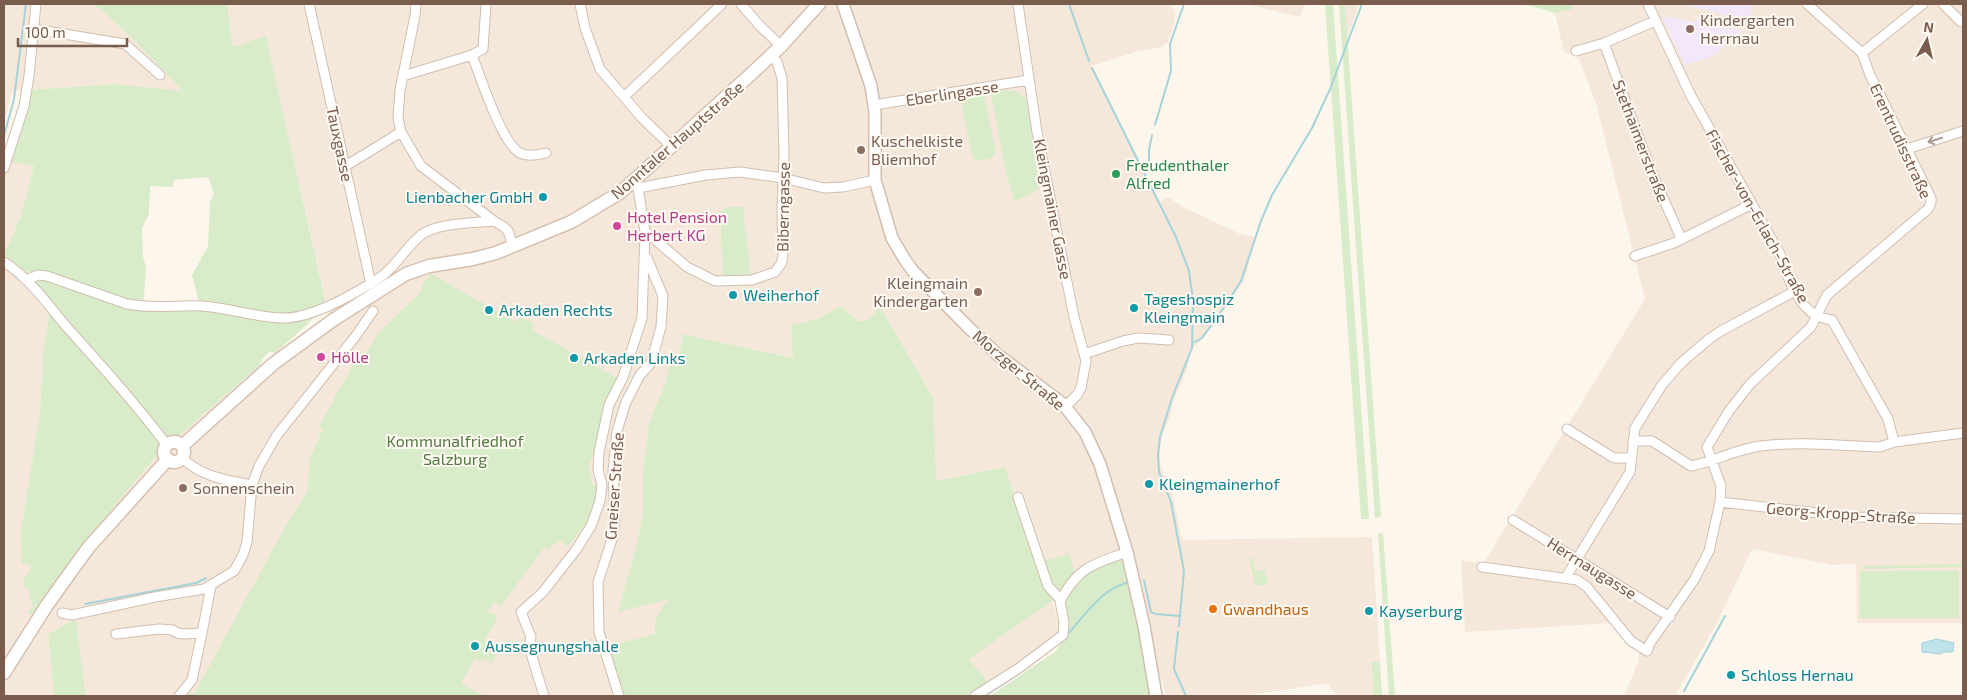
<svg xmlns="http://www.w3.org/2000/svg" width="1967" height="700" font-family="'Exo 2',sans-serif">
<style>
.residential{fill:#f5e8da}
.education{fill:#f3e8fa}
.green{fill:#d8ecc9;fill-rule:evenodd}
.water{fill:#bfe3e8;stroke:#a5d3da}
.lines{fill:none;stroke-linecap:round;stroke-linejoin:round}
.stream{stroke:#a5d3da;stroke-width:2}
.minor-casing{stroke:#d1beb0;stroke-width:11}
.tertiary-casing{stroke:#d1beb0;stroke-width:14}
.secondary-casing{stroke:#d6c0b0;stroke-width:15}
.minor{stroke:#fff;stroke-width:9}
.tertiary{stroke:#fff;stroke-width:11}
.secondary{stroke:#fff;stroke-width:12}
.oneway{stroke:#af9d94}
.education-dot{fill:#8d6e63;stroke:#fffaf3;stroke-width:2}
.leisure-dot{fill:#2e9e5b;stroke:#fffaf3;stroke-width:2}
.culture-dot{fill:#0f9aa8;stroke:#fffaf3;stroke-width:2}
.hotel-dot{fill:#d1479c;stroke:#fffaf3;stroke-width:2}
.food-dot{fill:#e8710a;stroke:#fffaf3;stroke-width:2}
.labels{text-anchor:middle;stroke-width:4;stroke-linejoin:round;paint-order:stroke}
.education-label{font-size:16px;fill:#785e54;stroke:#fffaf3;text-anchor:start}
.street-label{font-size:16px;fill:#7a5c4d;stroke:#fffaf3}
.leisure-label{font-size:16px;fill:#27864d;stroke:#fffaf3;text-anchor:start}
.culture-label{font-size:16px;fill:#0d838f;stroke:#fffaf3;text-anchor:start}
.hotel-label{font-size:16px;fill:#b23c85;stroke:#fffaf3;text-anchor:start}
.park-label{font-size:16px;fill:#537a41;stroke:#fffaf3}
.food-label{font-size:16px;fill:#c56008;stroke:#fffaf3;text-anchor:start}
</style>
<rect width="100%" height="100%" fill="#fdf6ec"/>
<path class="residential" d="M4 4H94L127 33 184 92 115 84 12 91 4 123Z
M227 4H1170L1175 13V21L1168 42 1161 47 1135 52 1092 66 1159 203 1168 197 1183 207 1238 233 1256 237 1244 281 1204 337 1190 351 1187 370 1173 402 1169 420 1163 433 1160 447V464L1174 501 1182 540 1372 537 1380 662 1371 663 1374 696H1337L1329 685 1320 684 1244 696H1166L1162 680 1148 682 1138 624 1077 581 1036 563 1005 467 935 481 933 398 927 387 880 308 869 319 857 322 841 306 817 319 791 325 794 358 683 334 678 360 675 365 669 364 665 384 649 422 643 471V512L638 540 618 612 671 598 622 696H86L76 619 48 634 54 696H4V254L25 270 52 300 43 353 40 413 20 536 22 546 20 554 31 565 30 571 23 587 28 586 34 608 32 615 83 544 157 455 260 365 268 376 301 351 329 315 266 36 233 47Z
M1246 4H1305L1300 17Z
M1345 4H1359L1347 40Z
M1572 4H1963V623H1857L1856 564 1832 565 1752 549 1718 621 1675 696H1624L1638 662 1640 650 1612 623 1465 632 1461 560 1483 564 1645 299 1596 103 1577 54 1564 53 1555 13 1573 9Z
M4 159 34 166 20 218 8 248 4 250Z
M1052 601 1061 627 1060 633 990 685 968 659Z"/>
<path class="education" d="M1682 4H1753L1749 21Z
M1666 16 1695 22 1696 18 1743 31 1713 56 1685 65 1663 19Z"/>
<path class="green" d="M94 4H227L233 47 266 36 326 304C311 323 293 337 275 353L270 351 262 359 260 365 157 455 83 544 32 615 27 611 33 608 28 587H23L24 577 30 571 31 565 22 563C20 554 22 546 20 536L40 413 43 353 52 300 25 270 4 254V250L8 247 20 218 34 166 9 161 28 90 115 84 183 91 127 33ZM208 177 214 193 210 202 208 246 192 275 201 310 143 309 146 267 143 257 142 228 149 214 150 186 173 187 174 180Z
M1325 4H1333L1369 519H1361Z
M1339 4H1345L1381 517 1375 518Z
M1524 4H1572L1573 9 1555 13Z
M983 90 996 152 992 158 976 161 972 155 960 98 963 93Z
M1006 90 1016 91 1026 98 1040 185 1037 191 1014 201 1004 163 991 93Z
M726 207H743L751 276 723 278 720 213Z
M430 273 516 322 519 317 531 322 534 325 532 330 619 379 599 441 588 468 591 471 592 485 600 486 596 503 585 529 583 528 567 547 561 540 551 547 549 550 544 548 501 606 494 602 488 611 498 616 485 641 491 644 490 647 498 652 492 663 485 659 483 662 475 658 461 684 486 696H184L187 692 194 694 285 527 308 491 309 460 323 429 319 426 359 354 361 352 367 353 377 334 417 296Z
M841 306 858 322 869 319 880 307 927 387 933 398 936 481 1005 467 1036 563 1069 554 1077 580 1087 571 1118 560 1126 564 1150 696H990L1056 651 1067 633 1066 606 1052 601 969 659 990 685 969 696H622L607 647 655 634C654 618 659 610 670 599L618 612 638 540 643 512V471L649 422 665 384 669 364 675 365 678 360 683 334 793 358 791 325 817 319Z
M1378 533 1383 534 1395 696H1389Z
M1249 558H1252L1255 571 1265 569 1268 584 1255 586Z
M1963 564V567L1862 569V566Z
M1860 571H1959V618H1860Z
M76 619 86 696H54L48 634Z
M1371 662H1380L1382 696H1374Z"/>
<path class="water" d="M1937 639 1954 643 1953 652H1944L1941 654 1922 652V643Z"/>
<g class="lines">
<path class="stream" d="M1069 4 1089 61
M1092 68 1176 237 1189 271 1193 300 1192 348 1172 398 1160 437 1158 455 1159 472 1171 502 1184 571 1179 626
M1155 125 1171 71 1170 44 1184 4
M4 136 14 99 26 4
M1149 166V150L1152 135
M1193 343 1202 338 1223 309 1241 281 1261 221 1272 195 1312 128 1330 89 1362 4
M1144 580 1151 612 1156 614 1180 616
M85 604 196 583 206 578
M1178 632 1174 669 1186 696
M1067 635C1085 615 1101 589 1129 582
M1684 691 1725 616
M985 696 1024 670 1060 642"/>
<g class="minor-casing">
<path id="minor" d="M309 4 371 284
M416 4 415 16 400 90 398 118 401 132 421 166 494 221 504 227 508 231 513 246
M580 4 585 28 600 69 642 118 672 147
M741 4 759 25 781 46
M1018 4 1037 132 1074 317 1086 361 1081 388 1077 395 1065 407
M1648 4 1690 94 1780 254C1787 274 1796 305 1816 315 1821 318 1827 319 1832 320L1888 419 1894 442
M1943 4 1961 22 1963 21
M34 29 125 44 160 75
M1604 43 1651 171 1681 238
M1576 51 1604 43 1655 21
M1862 53 1923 4
M472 55 483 49 486 4
M403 76 472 55C480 76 502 144 520 153 528 157 538 155 546 153
M624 97 722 4
M874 105 1029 80
M1907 149 1963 131
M344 167 401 132
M4 168 24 106 29 76 36 4
M638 188 706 175 740 172 783 178 824 188 843 187 875 180
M645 231 687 267 715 281 752 280 775 272 781 264 783 256 782 209 784 154 782 78 777 62 771 56
M1635 256 1674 243 1752 204
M4 262C28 277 47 303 65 325 100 364 135 403 167 445
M26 280 38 275 47 276 127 304C152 309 177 305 202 306 229 308 256 317 281 318 311 319 350 296 375 281 394 270 404 249 421 235 436 223 474 223 494 221
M1084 354 1123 341 1138 338 1169 340
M1567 429 1614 458H1631
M1633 441H1652L1691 466C1715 461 1737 449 1761 446 1800 441 1841 446 1880 447L1894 442 1963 433
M182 458C202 477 226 480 252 485
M1018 497 1048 586 1061 600
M1720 502 1854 517 1963 519
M1513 520 1670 617
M1482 567 1577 580 1587 587 1631 641 1647 651 1650 643 1694 580 1709 551 1720 502 1721 486 1707 447 1729 411 1750 384 1811 327 1827 295 1928 209 1931 203V198L1870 75 1862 53 1807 4
M1566 577 1630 472 1635 428 1662 385 1681 363 1709 339 1721 331 1795 291
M62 613 72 615 155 597 204 589 234 571 243 555 247 542 252 485 259 466 277 435 355 337 373 311
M116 634 159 629 173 630 177 633 184 634 202 633 211 586
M179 696 192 680 202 633
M544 696 529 647 531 637 521 612 543 592 576 550 591 526 600 501 602 485 598 470 599 452 609 405 623 377 642 318 645 231 638 188 633 182
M619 696 599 632 598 582 613 536 615 520 613 471 617 431 626 402 640 375 651 363 661 327 663 296 647 258
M975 696 1019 668 1063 635 1064 622 1060 601C1079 566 1092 565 1127 552"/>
</g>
<g class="tertiary-casing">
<path id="tertiary" d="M843 4 871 86 875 112V180L892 238 905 260 913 271 969 328 998 355 1063 404 1085 432 1100 464 1127 552 1144 626 1156 696"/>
</g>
<g class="secondary-casing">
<path id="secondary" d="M164 452a10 10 0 1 1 20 0a10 10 0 1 1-20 0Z
M182 446 273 364 333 320 406 274 429 266 473 259 496 253 571 222 621 192 750 75 781 46 819 4
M4 673 47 605 88 548 168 459"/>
</g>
<use href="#minor" class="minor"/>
<use href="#tertiary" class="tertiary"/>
<use href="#secondary" class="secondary"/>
</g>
<defs><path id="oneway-shaft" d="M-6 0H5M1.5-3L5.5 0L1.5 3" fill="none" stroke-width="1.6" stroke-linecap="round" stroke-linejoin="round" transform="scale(1.25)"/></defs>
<use class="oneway" href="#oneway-shaft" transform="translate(1935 140) rotate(162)"/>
<g class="education-dot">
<circle cx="1690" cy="29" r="5"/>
<circle cx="861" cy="150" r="5"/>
<circle cx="978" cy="292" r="5"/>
<circle cx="183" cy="488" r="5"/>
</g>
<circle class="leisure-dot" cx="1116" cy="174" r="5"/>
<g class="culture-dot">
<circle cx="543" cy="197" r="5"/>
<circle cx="733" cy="295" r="5"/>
<circle cx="1134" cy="308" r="5"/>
<circle cx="489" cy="310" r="5"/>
<circle cx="574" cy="358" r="5"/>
<circle cx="1149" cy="484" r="5"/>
<circle cx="1369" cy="611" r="5"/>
<circle cx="475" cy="646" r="5"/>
<circle cx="1731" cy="675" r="5"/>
</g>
<g class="hotel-dot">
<circle cx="617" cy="226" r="5"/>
<circle cx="321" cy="357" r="5"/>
</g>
<circle class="food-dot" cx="1213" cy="609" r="5"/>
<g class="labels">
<g class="education-label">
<text x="1700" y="26">Kindergarten<tspan x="1700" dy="18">Herrnau</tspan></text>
<text x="871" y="147">Kuschelkiste<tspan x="871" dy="18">Bliemhof</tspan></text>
<text x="968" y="289" text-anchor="end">Kleingmain<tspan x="968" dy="18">Kindergarten</tspan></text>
<text x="193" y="494">Sonnenschein</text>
</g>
<g class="street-label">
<text transform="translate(952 93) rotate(-9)" y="6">Eberlingasse</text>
<text transform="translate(677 140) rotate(-41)" y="6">Nonntaler Hauptstraße</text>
<text transform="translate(1641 141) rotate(69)" y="6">Stethaimerstraße</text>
<text transform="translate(1901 141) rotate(65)" y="6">Erentrudisstraße</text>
<text transform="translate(340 144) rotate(78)" y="6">Tauxgasse</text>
<text transform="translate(783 207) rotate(-89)" y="6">Biberngasse</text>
<text transform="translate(1053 209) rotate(79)" y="6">Kleingmainer Gasse</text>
<text transform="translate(1758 216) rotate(61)" y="6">Fischer-von-Erlach-Straße</text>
<text transform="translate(1019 370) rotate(40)" y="6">Morzger Straße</text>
<text transform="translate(614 486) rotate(-86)" y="6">Gneiser Straße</text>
<text transform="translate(1841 513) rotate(4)" y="6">Georg-Kropp-Straße</text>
<text transform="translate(1592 568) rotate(32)" y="6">Herrnaugasse</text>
</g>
<g class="leisure-label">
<text x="1126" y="171">Freudenthaler<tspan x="1126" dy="18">Alfred</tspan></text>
</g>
<g class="culture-label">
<text x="533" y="203" text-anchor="end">Lienbacher GmbH</text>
<text x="743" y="301">Weiherhof</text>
<text x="1144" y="305">Tageshospiz<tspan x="1144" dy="18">Kleingmain</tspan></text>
<text x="499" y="316">Arkaden Rechts</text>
<text x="584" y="364">Arkaden Links</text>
<text x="1159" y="490">Kleingmainerhof</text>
<text x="1379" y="617">Kayserburg</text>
<text x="485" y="652">Aussegnungshalle</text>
<text x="1741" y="681">Schloss Hernau</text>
</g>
<g class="hotel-label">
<text x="627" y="223">Hotel Pension<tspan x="627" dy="18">Herbert KG</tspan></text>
<text x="331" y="363">Hölle</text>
</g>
<g class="park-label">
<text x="455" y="447">Kommunalfriedhof<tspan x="455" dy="18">Salzburg</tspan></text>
</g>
<g class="food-label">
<text x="1223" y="615">Gwandhaus</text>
</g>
</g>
<rect width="1967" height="700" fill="none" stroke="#7a5c4d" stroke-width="10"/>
<g transform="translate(1927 40) rotate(8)" stroke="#fffaf3" stroke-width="4" paint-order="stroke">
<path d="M0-4L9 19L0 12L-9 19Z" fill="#7a5c4d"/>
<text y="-8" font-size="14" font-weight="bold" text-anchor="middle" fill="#7a5c4d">N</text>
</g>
<path d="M18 38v8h109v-8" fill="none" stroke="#7a5c4d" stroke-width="2.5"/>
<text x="25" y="38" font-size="15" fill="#7a5c4d" stroke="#fffaf3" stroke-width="4" paint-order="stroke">100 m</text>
</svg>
